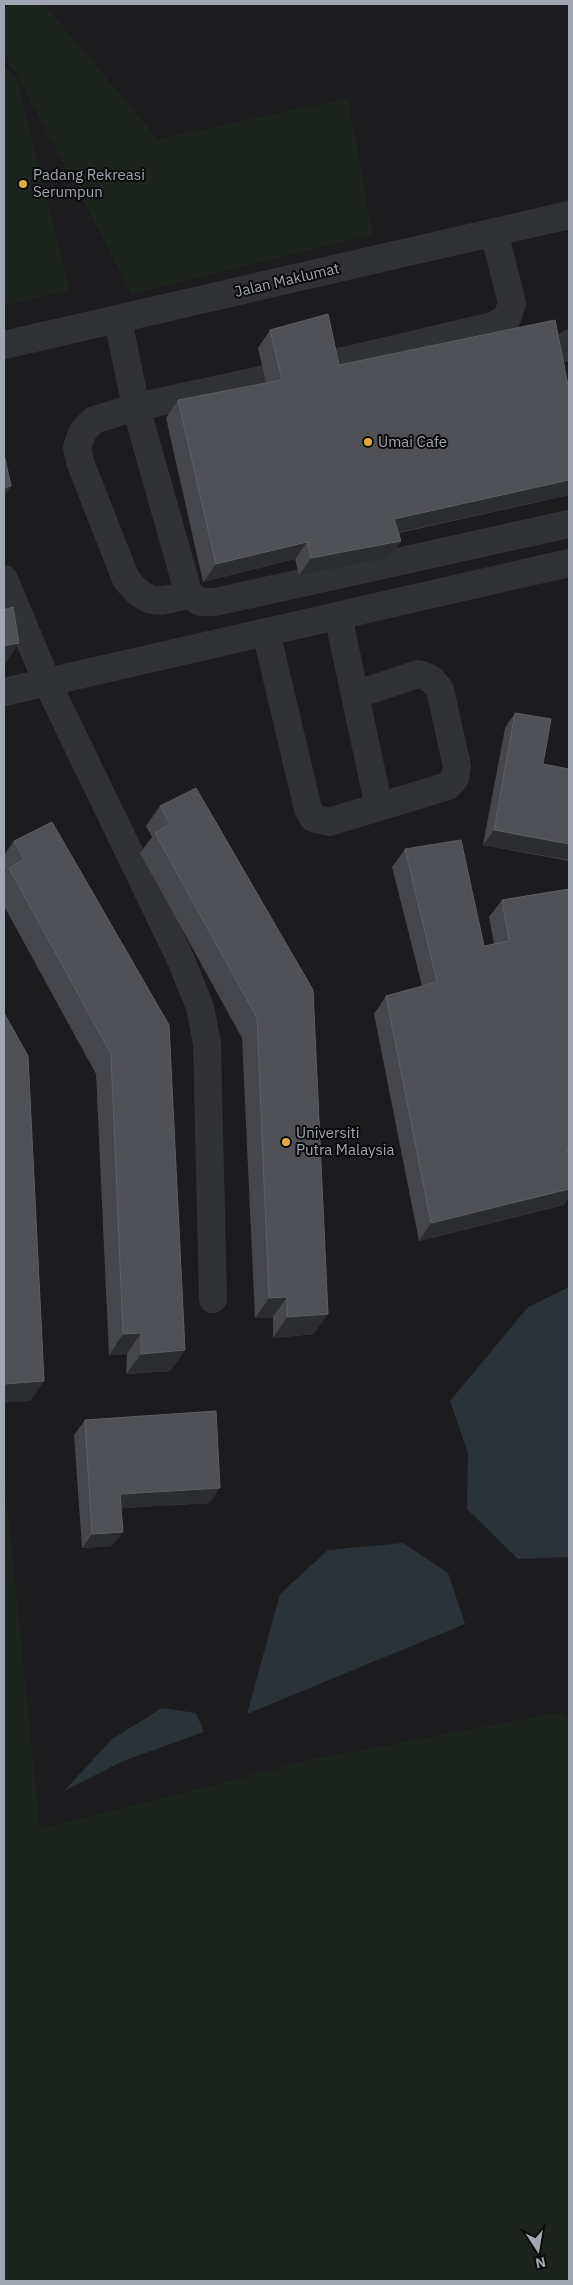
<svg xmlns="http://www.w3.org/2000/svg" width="573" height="2285" font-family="'IBM Plex Sans',sans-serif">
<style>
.built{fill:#1c1c1e}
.green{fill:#1d231d}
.water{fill:#2b3238}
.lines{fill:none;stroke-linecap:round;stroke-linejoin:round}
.minor{stroke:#313236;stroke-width:28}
.wall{fill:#46474c}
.shaded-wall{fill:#2c2d30}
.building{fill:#505157;stroke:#5d5f65}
.poi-dot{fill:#e0af39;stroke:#0b0b0c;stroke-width:2}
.labels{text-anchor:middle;stroke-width:4;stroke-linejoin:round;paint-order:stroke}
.poi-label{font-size:15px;fill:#a2a6b1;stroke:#0b0b0c;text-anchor:start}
.street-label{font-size:15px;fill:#a2a6b1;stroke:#0b0b0c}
</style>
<rect width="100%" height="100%" fill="#101011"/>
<path class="built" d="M4 4H569V2281H4Z"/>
<path class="green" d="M4 4H44L158 139 348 98 373 235 132 294 16 73 4 60Z
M4 65 16 77 70 290 4 306Z
M4 1469 40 1829 314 1759 561 1712 569 1721V2281H4Z"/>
<path class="water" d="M569 1287V1557L518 1559 467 1509 468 1453 450 1401 528 1307Z
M403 1543 448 1573 465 1624 247 1714 280 1594 328 1550Z
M162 1708 196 1713 204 1732 123 1761 64 1791 112 1739Z"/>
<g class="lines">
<path class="minor" d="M118 320 136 407 189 595 200 602H215L569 524
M569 344V348
M4 345 569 215
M323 366 493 326 507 318 512 303 494 232
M4 579 47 682 181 960 200 1007 207 1043 213 1299
M189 595C157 602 148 607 126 579L80 462 77 447 83 431 94 420 136 407 265 379
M338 616 379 807
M266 632 308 809 313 818 329 822 448 786 455 778 457 766 440 690C434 681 429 676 418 674L355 695
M4 692 569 563"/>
</g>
<path class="wall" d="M270 330 339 365 569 495 399 533 401 541 389 558 299 576 295 559 203 582 166 418 178 400 266 383 258 348Z
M515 713 543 764 569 861 483 845 505 728Z
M160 806 313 990 314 1334 273 1338V1317L255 1318 242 1038 140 853 152 837 146 826Z
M14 841 169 1025 185 1350 170 1371 126 1374 127 1354 109 1355 96 1074 4 906V875L6 872 4 868V855Z
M405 849 484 946 494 944 489 917 502 900 569 889V1197L564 1205 419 1241 374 1014 386 996 422 986 392 867Z
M85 1420 210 1503 121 1508 112 1546 82 1548 74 1435Z"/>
<path class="shaded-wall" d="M569 480V495L382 536 394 519Z
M11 486 4 497V488Z
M401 541 389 558 299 576 311 558Z
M307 542 295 559 203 582 216 564Z
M19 643 5 664H4V646Z
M494 830 569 844V860L483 845Z
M567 1148H569V1164Z
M569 1189V1197L564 1205 419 1241 431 1223Z
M287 1297 273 1317 255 1318 269 1298Z
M328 1314 314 1334 273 1338 287 1317Z
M141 1333 127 1354 109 1355 123 1334Z
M185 1350 170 1371 126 1374 141 1354Z
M44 1381 30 1401 4 1403V1384Z
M220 1488 210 1503 110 1509 120 1494Z
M123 1532 112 1546 82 1548 92 1534Z"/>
<path class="building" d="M328 314 339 365 555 320 569 390V480L394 519 401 541 311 558 307 542 216 564 178 400 282 380 270 330Z
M4 454 11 486 4 488Z
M13 607 19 643 4 646V610Z
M515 713 551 719 543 764 569 769V844L494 830Z
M196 788 313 990 328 1314 287 1317V1297L269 1298 257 1018 155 833 170 824 160 806Z
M52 822 169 1025 185 1350 141 1354V1333L123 1334 111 1054 9 868 24 859 14 841Z
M461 840 484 946 509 941 502 900 569 889V1148H567L569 1160V1189L431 1223 386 996 437 982 405 849Z
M4 1013 28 1056 44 1381 4 1384Z
M216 1411 220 1488 120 1494 123 1532 92 1534 85 1420Z"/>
<g class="poi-dot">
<circle cx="23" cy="184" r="5"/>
<circle cx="368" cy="442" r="5"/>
<circle cx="286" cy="1142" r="5"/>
</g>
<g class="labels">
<g class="poi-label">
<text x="33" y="180">Padang Rekreasi<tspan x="33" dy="17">Serumpun</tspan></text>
<text x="378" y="447">Umai Cafe</text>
<text x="296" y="1138">Universiti<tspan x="296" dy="17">Putra Malaysia</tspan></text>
</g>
<g class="street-label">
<text transform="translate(287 280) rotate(-13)" y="5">Jalan Maklumat</text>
</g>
</g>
<rect width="573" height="2285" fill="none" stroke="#a2a6b1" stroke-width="10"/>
<g transform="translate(538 2250) rotate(168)" stroke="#0b0b0c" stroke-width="4" paint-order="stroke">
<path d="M0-4L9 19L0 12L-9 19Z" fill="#a2a6b1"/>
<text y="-8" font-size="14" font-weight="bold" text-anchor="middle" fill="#a2a6b1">N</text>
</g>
</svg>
